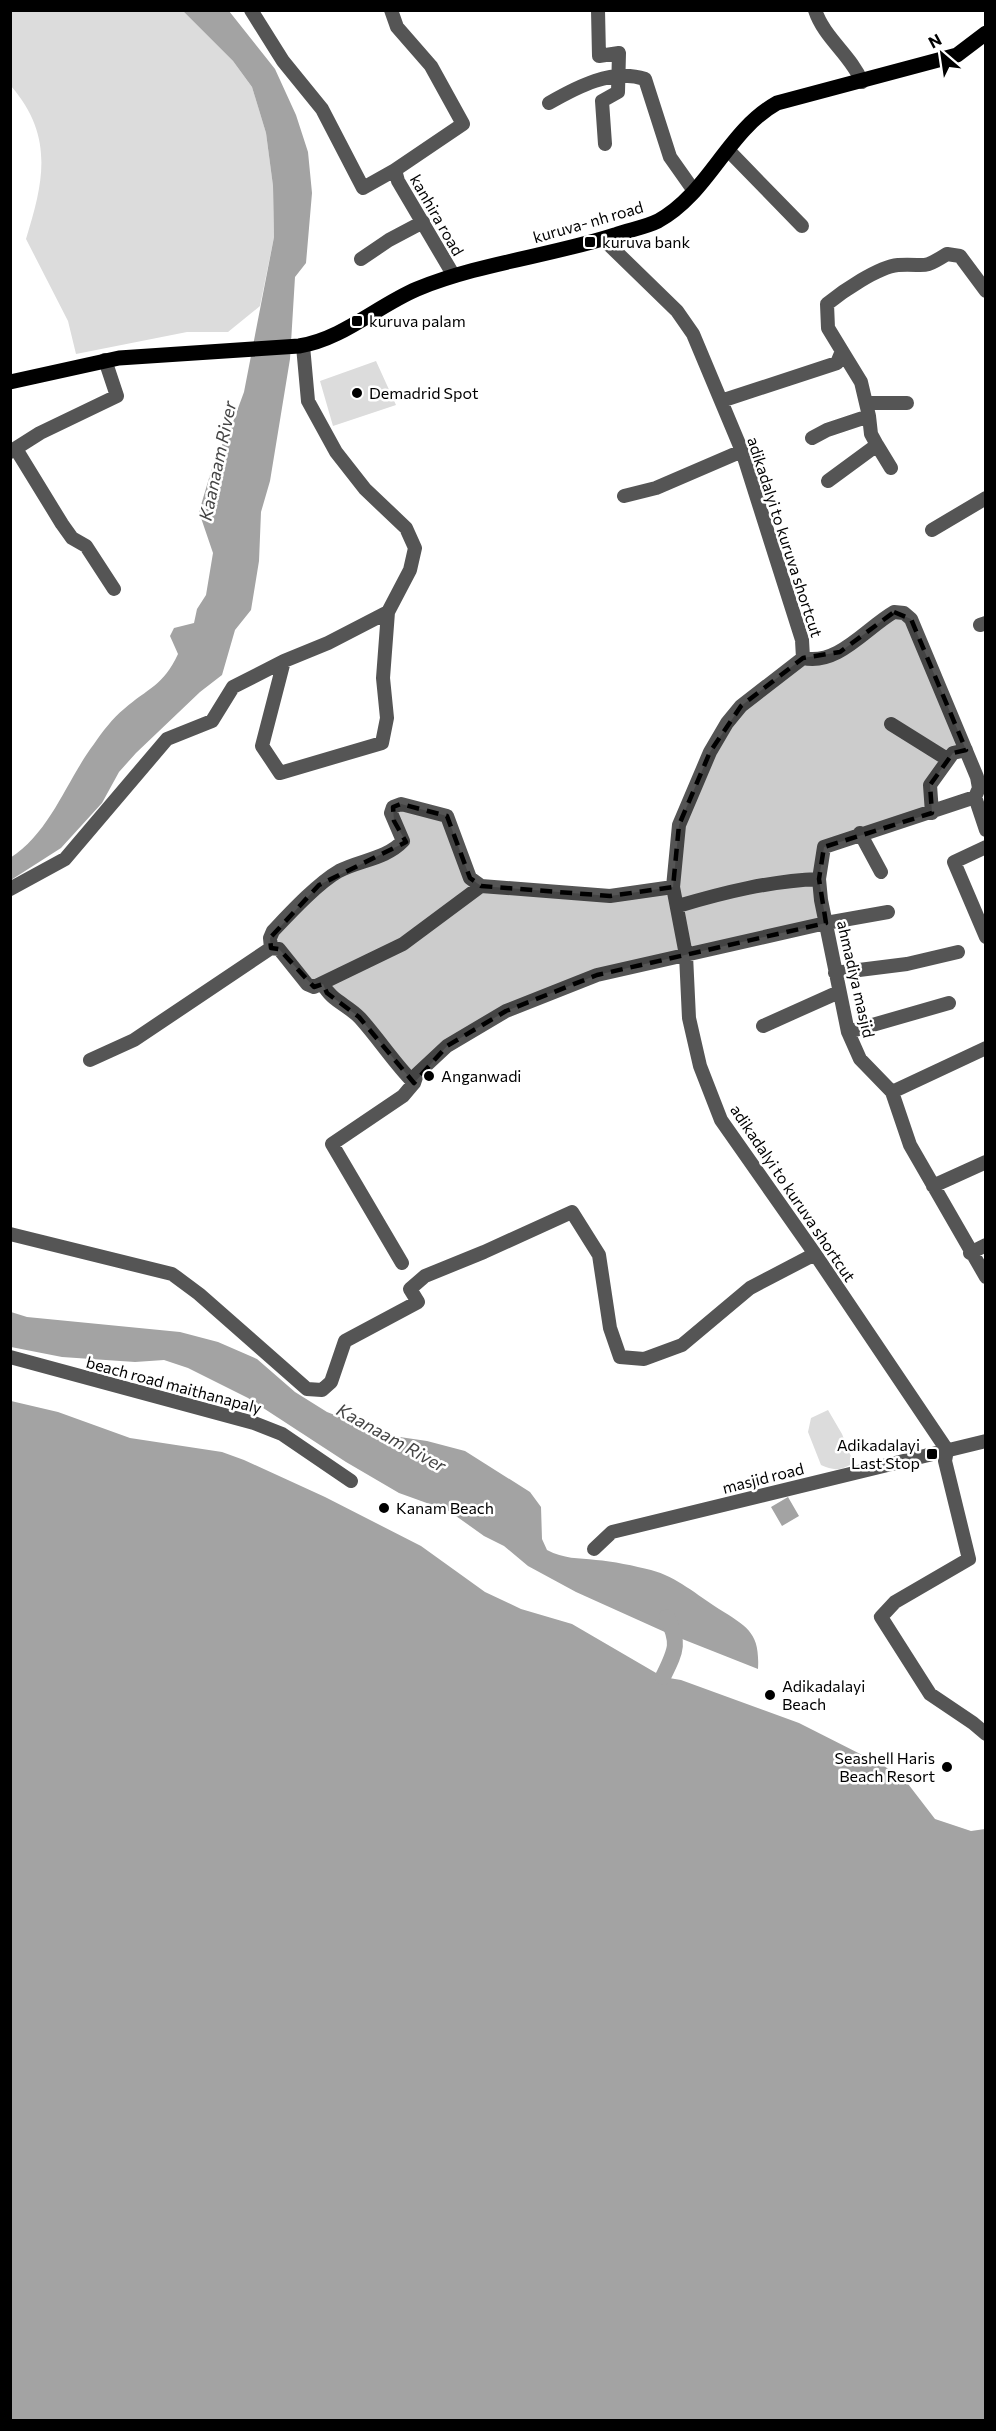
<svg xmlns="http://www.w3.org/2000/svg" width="996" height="2431" font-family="Commissioner,sans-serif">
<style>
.green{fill:#dcdcdc}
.water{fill:#a3a3a3}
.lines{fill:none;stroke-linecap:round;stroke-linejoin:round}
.river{stroke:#a3a3a3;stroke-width:16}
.minor{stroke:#555;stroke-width:14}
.major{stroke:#000;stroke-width:15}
.marked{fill:#000;fill-opacity:0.2;stroke:#000;stroke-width:4.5;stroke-dasharray:12 8;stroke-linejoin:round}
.poi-dot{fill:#000;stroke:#fff;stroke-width:2}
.labels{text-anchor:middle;stroke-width:5;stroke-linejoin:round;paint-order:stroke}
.street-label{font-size:16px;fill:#000;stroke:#fff}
.poi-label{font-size:16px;fill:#000;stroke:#fff;text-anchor:start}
.water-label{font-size:18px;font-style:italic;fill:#444;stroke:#fff}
</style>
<rect width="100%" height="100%" fill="#fff"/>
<path class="green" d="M10 11H183L233 61 252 87 266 133 273 186 274 237 260 306 228 332H187L76 354 68 321 26 239C44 181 54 136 11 86Z
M376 361 396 405 333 426 320 381Z
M828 1410 842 1434 852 1459 850 1465C839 1471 832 1470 821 1465L808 1432 811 1418Z"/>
<path class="water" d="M183 11H229L275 69 296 115 308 152 312 193 306 263 295 277 290 359 270 481 261 512 259 561 251 610 235 630 222 675 200 692 136 753 119 772 102 803 61 848 11 880 10 858C51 832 66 781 94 744 102 732 113 718 124 709 148 688 163 686 178 654L170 636 174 628 194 623 197 609 206 595 213 553 199 512 215 458 230 430 244 392 274 237 273 186 266 133 252 87 233 61Z
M11 1312 27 1317 180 1332 218 1342 257 1359 295 1392 327 1412 386 1435 427 1441 465 1451 530 1492 541 1507 542 1539 547 1550C564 1559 578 1558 596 1560 612 1561 635 1566 651 1570 677 1577 697 1595 719 1609 748 1627 760 1633 758 1669L667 1633 576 1592 528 1566 504 1546 484 1536 449 1511 399 1493 346 1462 248 1398 188 1368 164 1360 135 1362 62 1357 11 1347Z
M11 1401 58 1412 130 1438 222 1452 244 1460 325 1497 421 1546 485 1592 521 1609 572 1624 663 1677 681 1680 799 1723 884 1766 905 1780 935 1819 971 1831 985 1829V2420H11Z
M788 1497 799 1516 782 1526 771 1507Z"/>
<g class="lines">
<path class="river" d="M663 1677C676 1650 680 1644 667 1617"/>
<path class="minor" d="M251 10 283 61 322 109 363 188 395 170
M391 10 397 27 431 66 463 124 395 170 398 181 454 276
M598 10 599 56 619 53 618 92 602 101 605 144
M815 10C824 38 851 55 862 82
M549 103C577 87 612 68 645 79L670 157 694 191
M728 150 802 226
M603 239 677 311 693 334 742 451 802 640 803 658 741 706 727 723 710 752 679 825 673 887 686 955 689 1018 700 1066 721 1120 815 1254 947 1450
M361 259 389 240 423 222
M721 401 837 363 842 351 828 328 827 304C843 291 878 267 898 265 927 263 920 271 947 254L960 256 986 291
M866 403H907
M812 438 827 430 869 416 861 382 842 351
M877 445 891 468
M16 449 62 524 72 538 86 546 114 589
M10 452 40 433 117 396 105 360
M828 481 877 445 871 434 869 416
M624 496 656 488 742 451
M932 530 986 498
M980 625 986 623
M803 658C838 666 866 628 894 612L904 613 911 619 977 777 979 788 975 797 986 830
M284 661 328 643 388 612
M891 724 947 759
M975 797 824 847 819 879 821 900 848 1032 860 1059 892 1092 910 1145 986 1277
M932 813 930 785 953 753 966 750
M860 833 881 872
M986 847 954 862 986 937
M10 889 65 859 167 739 212 721 233 687 284 661 262 746 280 773 382 743 387 718 383 678 388 612 410 570 415 548 406 528 365 489 336 452 308 401 303 346
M678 906C725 892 770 881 819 879
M271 948 270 938 273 931C291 912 318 883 339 871 360 860 386 859 403 841L391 813 393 807 401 804 447 816 470 878 481 886
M835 973 907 964 958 952
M323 984C330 1000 348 1005 360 1018 379 1039 394 1063 414 1083
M763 1026 839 992
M848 1032 949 1003
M90 1060 134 1040 271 948 279 949 307 984 314 987 403 944 481 886 610 896 673 887
M892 1092 986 1048
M933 1186 986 1162
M10 1234 172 1274 199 1294 307 1389 322 1390 331 1382 345 1341 418 1302 410 1289 425 1276 484 1252 572 1212 599 1255 610 1328 620 1357 644 1359 682 1345 750 1288 815 1254
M970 1253 986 1245
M402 1263 332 1144 403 1096 414 1083 417 1074 447 1046 506 1011 597 975 826 923 888 912
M10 1357 254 1423 282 1434 351 1481
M947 1450 945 1461 969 1559 895 1602 881 1617 930 1694 973 1723 986 1734
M594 1549 612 1532 986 1441"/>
<path class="major" d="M10 382 119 358 299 346C343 339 377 306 417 289 480 263 551 256 615 235 629 230 646 227 658 221 709 193 727 131 777 103L957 55 986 33"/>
</g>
<path class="marked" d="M894 612 911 619 966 750 953 753 930 785 932 813 824 847 819 879 826 923 597 975 506 1011 447 1046 414 1083 359 1017 327 993 323 984 314 987 279 949 271 948 270 938 319 885 406 842 394 821 393 807 401 804 447 816 470 878 481 886 610 896 673 887 679 825 710 752 741 706 803 658 840 652Z"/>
<g class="poi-dot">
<rect x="584" y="236" width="12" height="12" rx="3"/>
<rect x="351" y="315" width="12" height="12" rx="3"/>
<circle cx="357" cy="393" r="6"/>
<circle cx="429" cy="1076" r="6"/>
<rect x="926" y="1448" width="12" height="12" rx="3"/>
<circle cx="384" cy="1508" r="6"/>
<circle cx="770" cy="1695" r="6"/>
<circle cx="947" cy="1767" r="6"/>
</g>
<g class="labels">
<g class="street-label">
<text transform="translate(437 215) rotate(60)" y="6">kanhira road</text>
<text transform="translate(588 222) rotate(-16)" y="6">kuruva- nh road</text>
<text transform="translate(785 537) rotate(72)" y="6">adikadalyi to kuruva shortcut</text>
<text transform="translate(856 979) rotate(77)" y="6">ahmadiya masjid</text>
<text transform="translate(793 1193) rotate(56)" y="6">adikadalyi to kuruva shortcut</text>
<text transform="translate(174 1385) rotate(15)" y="6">beach road maithanapaly</text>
<text transform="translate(763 1478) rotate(-14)" y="6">masjid road</text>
</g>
<g class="poi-label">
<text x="602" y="248">kuruva bank</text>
<text x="369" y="327">kuruva palam</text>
<text x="369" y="399">Demadrid Spot</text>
<text x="441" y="1082">Anganwadi</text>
<text x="920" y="1451" text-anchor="end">Adikadalayi<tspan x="920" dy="18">Last Stop</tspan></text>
<text x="396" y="1514">Kanam Beach</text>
<text x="782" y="1692">Adikadalayi<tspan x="782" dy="18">Beach</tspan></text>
<text x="935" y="1764" text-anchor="end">Seashell Haris<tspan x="935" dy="18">Beach Resort</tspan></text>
</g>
<g class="water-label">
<text transform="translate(218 461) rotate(-78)" y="6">Kaanaam River</text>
<text transform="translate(391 1438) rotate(29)" y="6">Kaanaam River</text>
</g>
</g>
<rect width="996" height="2431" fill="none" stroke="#000000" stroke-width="24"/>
<g transform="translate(942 54) rotate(331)" stroke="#ffffff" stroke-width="4.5" paint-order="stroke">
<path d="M0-4.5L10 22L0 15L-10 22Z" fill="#000000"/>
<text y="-9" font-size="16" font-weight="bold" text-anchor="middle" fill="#000000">N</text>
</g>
</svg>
